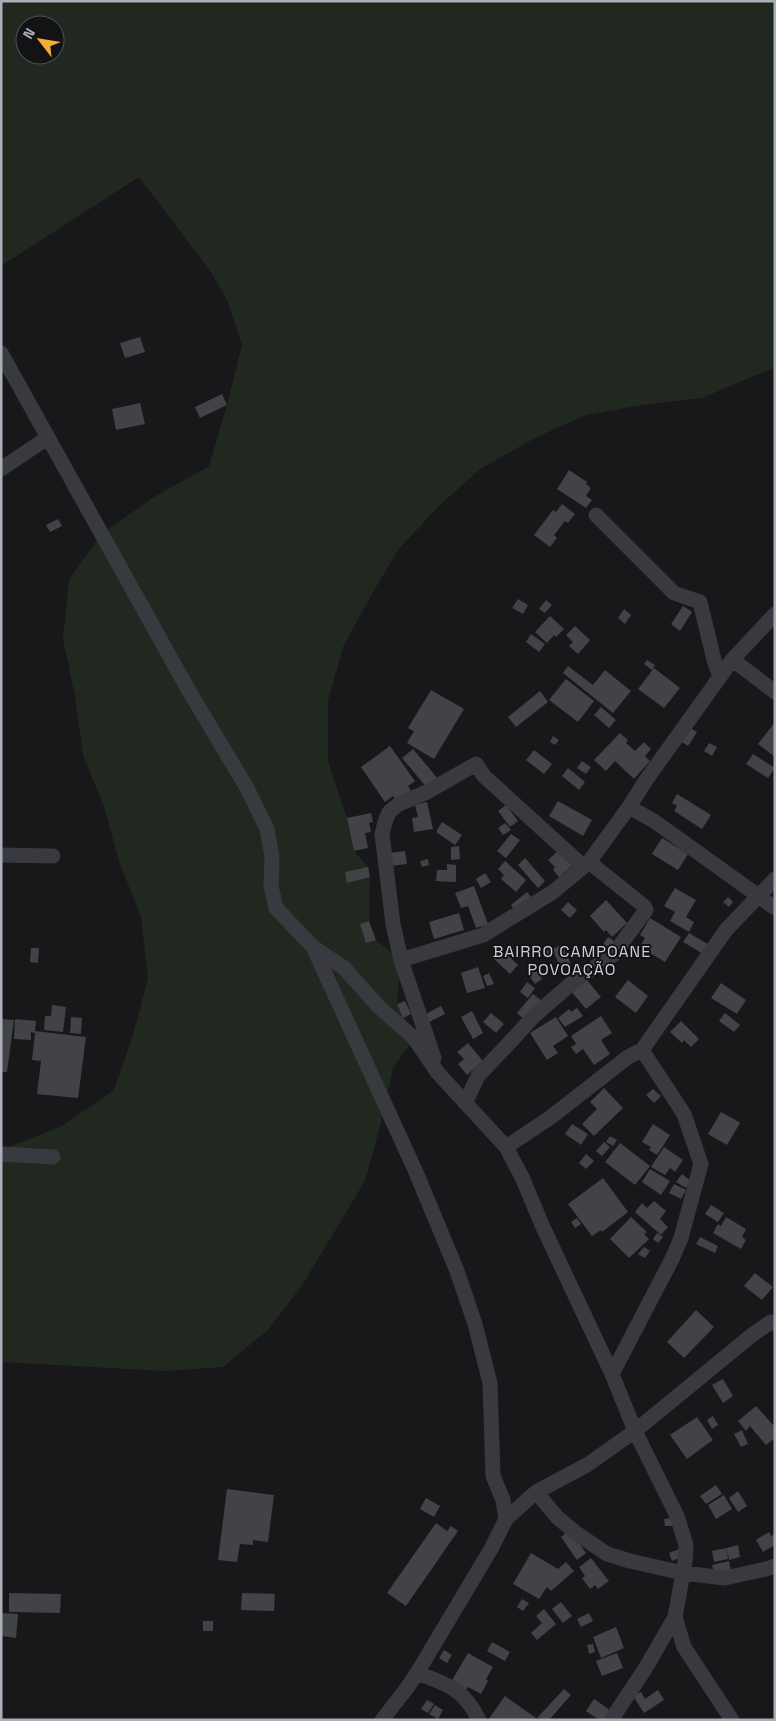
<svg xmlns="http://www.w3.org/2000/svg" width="776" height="1721" font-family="'Space Grotesk',sans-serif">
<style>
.green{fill:#202820;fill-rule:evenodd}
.building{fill:#424347}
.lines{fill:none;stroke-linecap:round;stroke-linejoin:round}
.street{stroke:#393a3f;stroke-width:15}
.labels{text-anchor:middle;stroke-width:4;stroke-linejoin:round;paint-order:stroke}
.neighbourhood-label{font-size:16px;letter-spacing:1px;fill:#cbced6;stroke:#131315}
</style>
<rect width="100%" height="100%" fill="#18181a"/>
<path class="green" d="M1 1H775V367L702 398 642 405 586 415 535 438 480 469 438 507 398 550 369 599 343 647 328 701V761L347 818 354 851 368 867 370 877 369 921 376 940 401 960 397 1004 414 1038 393 1068 380 1127 365 1181 303 1284 268 1330 223 1367 164 1371 1 1362V1150L62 1126 114 1090 133 1035 148 978 141 917 120 864 104 807 83 755 75 696 63 639 69 579 103 533 154 497 209 466 227 405 242 345 228 302 211 272 139 177 1 266ZM25 25H55V55H25Z"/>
<path class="building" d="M140 337 145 352 125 358 120 343Z
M222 394 227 405 200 418 195 407Z
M140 403 145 424 116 430 112 409Z
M569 470 587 482 586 484 591 488 586 496 592 500 586 508 557 489Z
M562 504 575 514 568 523 565 521 554 535 557 538 550 547 534 535 553 510 556 512Z
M58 519 62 526 50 532 46 525Z
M518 599 528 605 523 614 512 608Z
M546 600 552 605 545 613 539 609Z
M683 606 692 612 680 631 671 624Z
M624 609 631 615 625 624 618 618Z
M550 616 564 629 556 637 554 635 547 643 535 632Z
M575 626 590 640 578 654 569 646 573 642 566 635Z
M531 634 545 644 539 652 526 642Z
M647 660 655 665 652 670 644 664Z
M568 666 593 685 605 670 631 691 613 713 563 673Z
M654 668 680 688 664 708 638 689Z
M566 679 594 701 578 722 549 700Z
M431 690 464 709 434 759 407 743 414 731 408 728Z
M540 691 548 702 516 727 508 717Z
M601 707 616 720 609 728 594 715Z
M775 722V757L758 744Z
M689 727 697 732 688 746 679 740Z
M620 733 628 740 626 743 635 751 644 742 651 749 645 756 650 761 634 779 615 761 606 771 594 760Z
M553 736 559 740 555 745 550 742Z
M709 743 717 747 712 756 704 751Z
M390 746 415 781 408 786 411 791 397 801 393 796 385 802 361 767Z
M413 749 439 780 428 789 402 758Z
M534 750 552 764 544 774 526 760Z
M753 754 775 768 768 778 746 764Z
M582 761 591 767 586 774 577 768Z
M568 768 585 782 579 790 562 776Z
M677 794 711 815 702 829 674 811 677 806 672 803Z
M558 801 592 820 583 836 549 816Z
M427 802 433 829 414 832 412 818 418 817 415 805Z
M506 805 518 821 510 827 498 811Z
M371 813 373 822 369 823 371 832 365 833 368 848 354 851 347 818Z
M442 822 462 835 455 845 436 832Z
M505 823 511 830 503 835 498 828Z
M511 834 520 840 506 858 497 851Z
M662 838 688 854 678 870 652 854Z
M459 846 460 859 451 860V847Z
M559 850 573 865 559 877 553 870 555 867 548 860Z
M405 851 407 864 391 866 389 853Z
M525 858 545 881 538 888 518 865Z
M428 859 429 865 422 867 420 861Z
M505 861 526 880 516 892 501 879 504 875 498 869Z
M447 864 456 865V882L436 881 437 870H447Z
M368 867 370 877 347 883 345 872Z
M485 873 491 882 481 888 476 879Z
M474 886 488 924 476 928 468 906 461 908 455 893Z
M675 888 696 900 686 917 694 922 689 932 670 921 675 912 664 906Z
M527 892 533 900 517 913 511 905Z
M728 897 733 902 729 907 723 902Z
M606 900 627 923 612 937 606 930 604 932 590 916Z
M568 902 577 910 570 918 561 910Z
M459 913 464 930 434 939 429 922Z
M650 918 681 937 665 962 640 947 645 938 640 935Z
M369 921 376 940 366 943 360 924Z
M689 933 711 946 705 955 683 942Z
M608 937 617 943 609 953 601 947Z
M562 945 571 964 561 968 552 949Z
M31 948H39L38 963 30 962Z
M547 948 552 957 548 959 543 950Z
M503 951 518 965 510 974 494 959Z
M478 967 485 988 467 993 461 973Z
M535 968 542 979 535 984 527 973Z
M489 973 494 984 487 986 483 976Z
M586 979 601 997 586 1009 571 991Z
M628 980 648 996 636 1013 615 997Z
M527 982 535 988 528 998 520 992Z
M721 983 746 1000 737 1014 711 998Z
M533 994 542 1001 525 1020 517 1013Z
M405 1001 411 1014 403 1018 397 1004Z
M52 1005 66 1007 63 1032 44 1030 45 1016H51Z
M441 1006 445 1014 427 1023 424 1015Z
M577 1008 583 1016 565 1027 558 1018 569 1009 571 1012Z
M472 1011 483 1033 473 1039 461 1017Z
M491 1013 504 1024 496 1033 483 1022Z
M725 1013 740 1025 734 1032 719 1021Z
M601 1016 612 1033 601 1040 610 1054 594 1065 583 1049 576 1054 571 1047 576 1044 571 1036Z
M71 1017 82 1018 81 1034 70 1033Z
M556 1017 568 1036 553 1046 558 1053 547 1060 530 1033Z
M1 1019 14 1020 7 1072H1Z
M15 1019 36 1021 35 1031 86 1037 78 1098 37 1094 41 1061 32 1060 35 1033 31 1032V1040L14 1039Z
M681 1021 699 1039 691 1047 684 1040 682 1043 670 1032Z
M468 1043 483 1061 467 1075 458 1064 464 1059 457 1052Z
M604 1088 623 1108 594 1136 582 1124 597 1109 590 1102Z
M653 1089 661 1096 654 1103 646 1095Z
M721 1112 739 1122 740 1123 727 1145 708 1134Z
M572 1124 588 1134 581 1145 565 1134Z
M653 1124 670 1135 657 1155 649 1150 651 1147 642 1142Z
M610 1136 617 1140 613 1146 606 1142Z
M604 1142 610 1147 602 1156 596 1151Z
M620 1143 650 1166 635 1185 605 1162Z
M664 1147 683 1160 675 1172 670 1168 665 1175 651 1167Z
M586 1154 594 1161 586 1169 579 1163Z
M650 1169 670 1181 661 1195 642 1182Z
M682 1174 691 1181 686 1188 676 1182Z
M603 1178 628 1212 602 1232 601 1230 592 1236 568 1204Z
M674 1184 686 1190 681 1199 669 1193Z
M654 1201 666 1211 660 1219 668 1227 661 1235 635 1212 642 1203 647 1208Z
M711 1205 724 1213 718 1222 705 1214Z
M631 1217 647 1232 644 1234 649 1239 629 1258 610 1239Z
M726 1217 746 1229 742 1237 746 1240 741 1249 713 1233 718 1224 721 1226Z
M577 1218 581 1224 575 1228 571 1222Z
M657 1233 663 1237 658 1243 653 1239Z
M700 1237 718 1246 715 1253 696 1244Z
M644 1247 650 1251 645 1258 638 1254Z
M755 1273 773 1287 762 1300 744 1286Z
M696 1310 714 1327 684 1358 667 1342Z
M723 1379 733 1396 723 1403 712 1385Z
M756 1406 773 1425 775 1424V1438L766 1445 750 1426 746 1431 738 1421Z
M713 1416 718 1425 712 1429 707 1420Z
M697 1417 713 1440 687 1459 670 1435Z
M742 1430 748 1444 741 1447 734 1434Z
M716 1485 722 1494 706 1504 700 1496Z
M227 1489 274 1495 268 1542 253 1540V1545L240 1544 237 1562 218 1560Z
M738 1491 747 1506 738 1512 729 1498Z
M724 1495 732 1509 716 1519 708 1505Z
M426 1498 440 1506 434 1517 420 1509Z
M673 1518 674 1526H665L664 1519Z
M436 1523 447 1531 451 1526 458 1531 406 1606 387 1593Z
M570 1530 586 1553 577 1560 561 1537Z
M769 1532 771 1536 775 1534V1545L763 1552 756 1540Z
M738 1545 740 1557 729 1560 727 1548Z
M727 1548 728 1559 714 1562 712 1551Z
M679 1549 682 1557 672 1561 669 1553Z
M531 1553 558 1569 566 1562 574 1571 551 1591 547 1587 539 1599 513 1584Z
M591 1558 609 1581 598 1589 595 1585 590 1589 582 1578 585 1576 579 1567Z
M729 1561 731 1572 715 1576 712 1565Z
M9 1593 61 1594 60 1613 9 1612Z
M242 1593 275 1594 274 1611 241 1610Z
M522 1599 529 1603 523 1611 517 1607Z
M561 1602 572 1616 563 1623 552 1609Z
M544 1609 556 1624 537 1640 531 1633 542 1623 536 1616Z
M1 1613 18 1614 16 1638 1 1636Z
M589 1613 593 1621 581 1627 577 1619Z
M203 1621H213V1631H203Z
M616 1627 624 1648 601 1658 593 1637Z
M492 1642 510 1652 505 1661 487 1651Z
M593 1644 595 1652 589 1654 587 1645Z
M444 1650 452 1655 447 1663 439 1658Z
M468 1653 493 1667 486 1679 488 1681 481 1694 468 1687 466 1690 451 1682Z
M617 1653 623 1668 602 1676 596 1661Z
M564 1689 571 1695 549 1720 537 1718Z
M658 1690 664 1700 644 1713 633 1696 641 1692 645 1699Z
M505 1696 536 1718 535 1720H488Z
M594 1699 610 1710 604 1720H599L586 1711Z
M427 1700 434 1704 428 1713 421 1709Z
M435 1705 443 1710 438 1719 429 1714Z"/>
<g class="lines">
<path class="street" d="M1 353 189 691 247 788 267 829 272 857 271 886 276 908 313 947 415 1170 457 1271 475 1324 490 1383 493 1476 503 1500 506 1519 491 1549 417 1673 407 1688 382 1720
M1 469 47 438
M596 515 674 593 700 602 714 660 720 677
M733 660 775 692
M629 807 654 821 775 908
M1 855 53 856
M313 947 344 968 379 1007 414 1038 438 1073 506 1147 522 1177 542 1225 612 1374 635 1431 677 1516 686 1545 685 1562 675 1617 684 1647 732 1720
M401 960 483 935 553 892 589 862 629 807 646 780 732 660 775 614
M434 1058 401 960 393 924 382 834 385 822 389 812 399 804 427 792 476 764 484 776 583 866
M465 1103 478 1076 512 1040 533 1017 574 981 613 955 646 910 644 906 589 862
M506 1147 551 1117 628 1057 642 1050 726 930 775 879
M1 1154 53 1157
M612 1374 672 1259 681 1238 701 1164 684 1114 642 1050
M536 1492 557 1517 576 1533 607 1554 630 1561 683 1573 725 1578 766 1569 775 1566
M506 1519 536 1492 587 1465 635 1431 752 1335 771 1322 775 1324
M417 1673C447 1684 464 1689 479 1720
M611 1720 645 1669 675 1617"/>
</g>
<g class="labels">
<g class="neighbourhood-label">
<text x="572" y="957">BAIRRO CAMPOANE<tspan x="572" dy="18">POVOAÇÃO</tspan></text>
</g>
</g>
<rect width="776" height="1721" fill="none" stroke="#aaafba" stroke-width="5"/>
<g transform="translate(40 40) rotate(301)"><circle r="24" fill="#131315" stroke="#4f5157"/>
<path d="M0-4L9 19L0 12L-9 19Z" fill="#f4ad36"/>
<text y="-8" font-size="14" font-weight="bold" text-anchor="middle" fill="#aaafba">N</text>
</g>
</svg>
